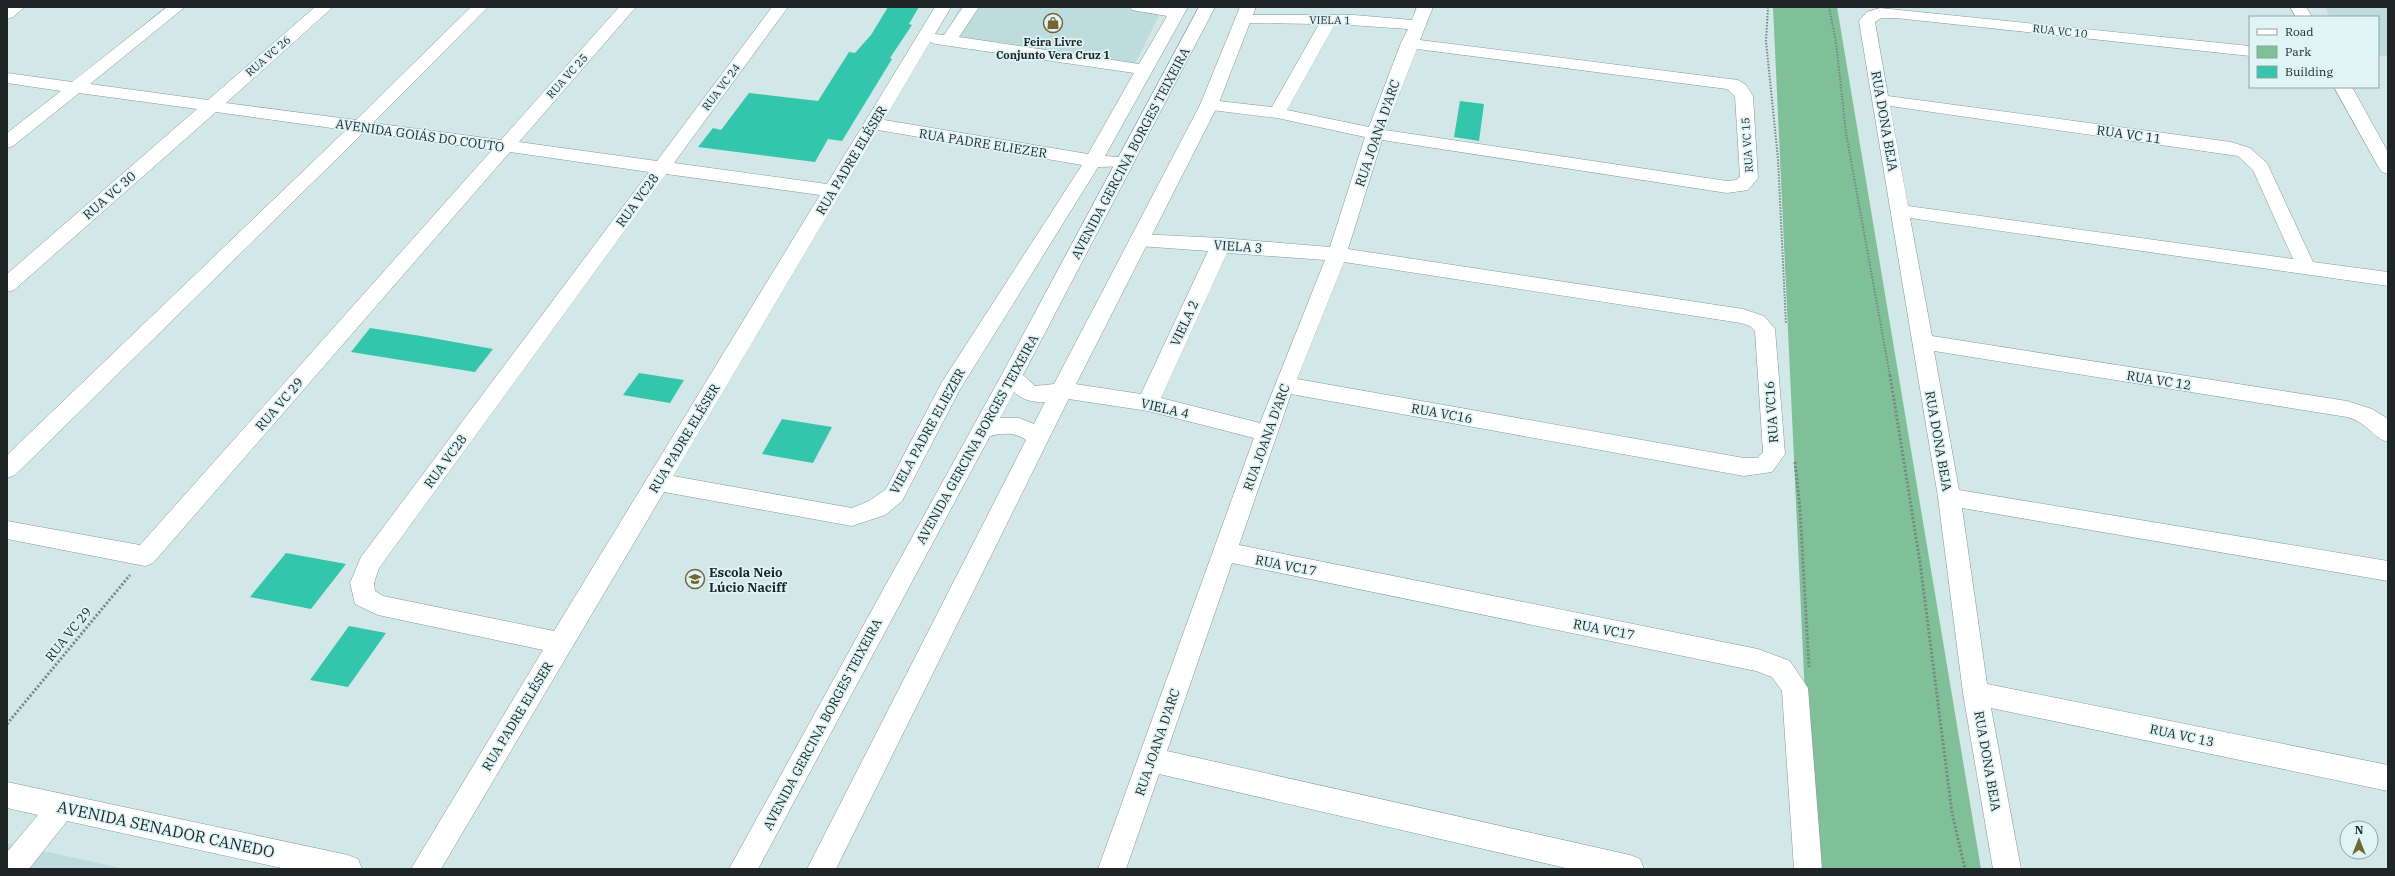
<svg xmlns="http://www.w3.org/2000/svg" width="2395" height="876" font-family="'IBM Plex Serif',serif">
<style>
.built{fill:#bedcdd}
.green{fill:#80c099}
.building{fill:#33c6ac}
.lines{fill:none;stroke-linecap:round;stroke-linejoin:round}
.minor-casing{stroke:#839697;stroke-width:1}
.major-casing{stroke:#839697;stroke-width:1}
.path-far1{stroke:#778585;stroke-width:2;stroke-dasharray:1.5 1.5;stroke-linecap:butt}
.path{stroke:#778585;stroke-width:3;stroke-dasharray:2 2;stroke-linecap:butt}
.minor{fill:#fff;fill-rule:evenodd}
.major{fill:#fff;fill-rule:evenodd}
.labels{text-anchor:middle;stroke-width:3.5;stroke-linejoin:round;paint-order:stroke}
.far-street-label{font-size:11px;fill:#1d2525;stroke:#dff4f4}
.far-poi-label{font-size:11px;font-weight:bold;fill:#1d2525;stroke:#dff4f4}
.street-label{font-size:13px;fill:#1d2525;stroke:#dff4f4}
.poi-label{font-size:13px;font-weight:bold;fill:#1d2525;stroke:#dff4f4;text-anchor:start}
.near-street-label{font-size:16px;fill:#1d2525;stroke:#dff4f4}
</style>
<rect width="100%" height="100%" fill="#d2e7e7"/>
<path class="built" d="M960 7H1163L1134 66 943 38Z
M2325 7H2388V56H2378V17H2330Z
M7 843 125 869H7Z"/>
<path class="green" d="M1773 7H1837L1981 869H1813Z"/>
<path class="building" d="M888 7H919L909 24 912 25 890 58 892 59 842 141 828 139 815 162 698 147 713 128 721 130 749 93 818 101 849 52 855 53 871 35Z
M1460 101 1484 104 1479 141 1454 137Z
M370 328 421 336 493 349 475 372 351 352Z
M639 373 684 380 670 403 623 395Z
M782 419 832 427 813 463 762 454Z
M286 553 346 564 311 609 250 597Z
M349 626 386 633 348 687 310 680Z"/>
<g class="lines">
<g class="minor-casing">
<path id="minor" d="M7 7H25L13 17 7 19Z
M167 7H185L90 84 208 100 315 7H333L226 103 356 120 471 7H488L373 123 501 140 619 7H636L519 142 657 161 772 7H788L674 163 827 184 935 7H951L935 34 944 35 963 7H979L959 37 1139 64 1167 16 1132 10 1130 7H1188L1105 156 1131 158 1134 162 1131 166 1098 167 959 391 902 501 885 515 852 526 664 492 441 869H411L543 650 378 615 355 604 350 583 361 557 649 172 510 152 153 563 145 566 7 539V521L140 545 492 150 364 132 15 475 7 478V455L346 130 216 112 14 290 7 292V274L197 109 79 93 13 146 7 148V133L61 91 7 83V73L72 82ZM930 42 936 44 1134 73 1088 154 884 120ZM878 130 1082 165 942 382 886 489 869 501 852 508 673 476ZM666 174 820 195 554 631 383 596 375 591 374 583 379 568Z
M1417 7H1433L1420 40 1738 80 1746 85 1753 96 1758 178 1748 190 1727 193 1382 140 1348 249 1743 309 1764 316 1775 329 1785 454 1772 472 1744 476 1291 394 1239 545 1758 649 1790 661 1808 688 1822 869H1794L1782 691 1772 677 1756 671 1232 563 1167 751 1630 855 1640 859 1644 869H1570L1159 774 1126 869H1098L1254 438 1148 411 1062 398 1054 396 1051 390 1054 384 1062 382 1141 394 1208 251 1139 246 1132 245 1129 240 1132 235 1139 234 1221 238 1330 247 1365 137 1277 118 1203 109 1200 105 1203 101 1209 100 1272 107 1319 24 1243 23 1237 21 1235 18 1237 15H1354L1412 20ZM1335 24 1408 29 1401 43 1369 127 1287 110ZM1417 49 1727 89 1735 96 1740 177 1736 180 1727 181 1385 130ZM1227 253 1325 260 1260 423 1161 398ZM1344 262 1741 323 1750 326 1755 331 1763 452 1758 458H1744L1297 379Z
M2290 7H2306L2312 17H2296Z
M1880 8 2250 46V56L1896 18H1881L1875 22 1888 96 2231 142 2250 148 2267 163 2313 262 2388 272V286L1910 218 1932 336 2347 401 2372 409 2388 419V442C2373 438 2367 422 2347 417L1934 351 1959 490 2388 561V581L1962 508 1987 684 2388 765V791L1991 708 2021 869H1993L1963 693 1938 497 1859 21 1867 12ZM1890 106 2238 156 2253 170 2293 259 1908 206Z
M2334 87H2352L2388 152V174L2382 172 2379 168Z
M7 782 348 855 358 859 362 869H286L67 821 29 869H7V852L38 815 7 808Z"/>
</g>
<g class="major-casing">
<path id="major" d="M1199 7H1215L1023 375 1035 386 1054 384 1200 105 1240 7H1256L1218 105 1073 390 836 869H807L1026 440C1015 432 1003 433 990 436L758 869H729L1001 376ZM1014 392C1022 400 1034 403 1045 402L1034 424 1019 418H1000Z"/>
</g>
<path class="path-far1" d="M1768 7 1766 41 1778 159 1786 324
M1829 7 1836 42 1846 133 1890 376"/>
<path class="path" d="M1890 375 1920 562 1952 813 1965 869
M1795 462 1800 509 1809 667
M7 724 130 575"/>
<use href="#minor" class="minor"/>
<use href="#major" class="major"/>
</g>
<defs>
<g id="shop-ring" transform="scale(1)"><circle r="9.5" fill="#dff4f4" stroke="#746532" stroke-width="1.5"/><path d="M-5-2.5h2.3a2.7 3.5 0 0 1 5.4 0H5L5.5 6h-11ZM-1.5-2.5h3a1.5 2.3 0 0 0-3 0Z" fill="#746532"/></g>
<g id="school-ring" transform="scale(1)"><circle r="9.5" fill="#dff4f4" stroke="#746532" stroke-width="1.5"/><path d="M0-5L7-2L0 1L-7-2ZM-4 1L0 2.5L4 1V4Q0 6-4 4Z" fill="#746532"/></g>
</defs>
<g fill-rule="evenodd">
<use href="#shop-ring" x="1053" y="23"/>
<use href="#school-ring" x="695" y="579"/>
</g>
<g class="labels">
<g class="far-street-label">
<text transform="translate(1330 20) rotate(1)" y="4">VIELA 1</text>
<text transform="translate(2060 31) rotate(6)" y="4">RUA VC 10</text>
<text transform="translate(268 56) rotate(-41)" y="4">RUA VC 26</text>
<text transform="translate(567 76) rotate(-48)" y="4">RUA VC 25</text>
<text transform="translate(721 87) rotate(-53)" y="4">RUA VC 24</text>
<text transform="translate(1747 145) rotate(-94)" y="4">RUA VC 15</text>
</g>
<g class="far-poi-label">
<text x="1053" y="46">Feira Livre<tspan x="1053" dy="13">Conjunto Vera Cruz 1</tspan></text>
</g>
<g class="street-label">
<text transform="translate(1885 121) rotate(80)" y="5">RUA DONA BEJA</text>
<text transform="translate(1377 133) rotate(-71)" y="5">RUA JOANA D'ARC</text>
<text transform="translate(2129 134) rotate(8)" y="5">RUA VC 11</text>
<text transform="translate(420 135) rotate(8)" y="5">AVENIDA GOIÁS DO COUTO</text>
<text transform="translate(983 143) rotate(9)" y="5">RUA PADRE ELIEZER</text>
<text transform="translate(1130 153) rotate(-62)" y="5">AVENIDA GERCINA BORGES TEIXEIRA</text>
<text transform="translate(851 160) rotate(-59)" y="5">RUA PADRE ELÉSER</text>
<text transform="translate(109 195) rotate(-41)" y="5">RUA VC 30</text>
<text transform="translate(637 200) rotate(-54)" y="5">RUA VC28</text>
<text transform="translate(1238 246) rotate(4)" y="5">VIELA 3</text>
<text transform="translate(1184 323) rotate(-65)" y="5">VIELA 2</text>
<text transform="translate(2159 380) rotate(9)" y="5">RUA VC 12</text>
<text transform="translate(279 404) rotate(-49)" y="5">RUA VC 29</text>
<text transform="translate(1165 408) rotate(13)" y="5">VIELA 4</text>
<text transform="translate(1771 412) rotate(-94)" y="5">RUA VC16</text>
<text transform="translate(1442 413) rotate(10)" y="5">RUA VC16</text>
<text transform="translate(927 431) rotate(-61)" y="5">VIELA PADRE ELIEZER</text>
<text transform="translate(1266 437) rotate(-70)" y="5">RUA JOANA D'ARC</text>
<text transform="translate(684 438) rotate(-59)" y="5">RUA PADRE ELÉSER</text>
<text transform="translate(977 439) rotate(-61)" y="5">AVENIDA GERCINA BORGES TEIXEIRA</text>
<text transform="translate(1939 441) rotate(80)" y="5">RUA DONA BEJA</text>
<text transform="translate(445 461) rotate(-54)" y="5">RUA VC28</text>
<text transform="translate(1286 565) rotate(11)" y="5">RUA VC17</text>
<text transform="translate(1604 629) rotate(11)" y="5">RUA VC17</text>
<text transform="translate(68 634) rotate(-51)" y="5">RUA VC 29</text>
<text transform="translate(517 716) rotate(-59)" y="5">RUA PADRE ELÉSER</text>
<text transform="translate(822 724) rotate(-62)" y="5">AVENIDA GERCINA BORGES TEIXEIRA</text>
<text transform="translate(2182 735) rotate(12)" y="5">RUA VC 13</text>
<text transform="translate(1157 742) rotate(-71)" y="5">RUA JOANA D'ARC</text>
<text transform="translate(1988 761) rotate(80)" y="5">RUA DONA BEJA</text>
</g>
<g class="poi-label">
<text x="709" y="577">Escola Neio<tspan x="709" dy="15">Lúcio Naciff</tspan></text>
</g>
<g class="near-street-label">
<text transform="translate(166 829) rotate(12)" y="6">AVENIDA SENADOR CANEDO</text>
</g>
</g>
<rect width="2395" height="876" fill="none" stroke="#1d2525" stroke-width="16"/>
<rect x="2249" y="16" width="130" height="72" fill="#dff4f4" stroke="#91a1a1"/>
<rect x="2257" y="29" width="20" height="6" fill="#ffffff" stroke="#91a1a1"/>
<text x="2285" y="36" font-size="12" fill="#1d2525">Road</text>
<rect x="2257" y="46" width="20" height="12" fill="#80c099" stroke="#91a1a1"/>
<text x="2285" y="56" font-size="12" fill="#1d2525">Park</text>
<rect x="2257" y="66" width="20" height="12" fill="#33c6ac" stroke="#91a1a1"/>
<text x="2285" y="76" font-size="12" fill="#1d2525">Building</text>
<g transform="translate(2359 840)"><circle r="19" fill="#dff4f4" stroke="#91a1a1"/>
<path d="M0-3L7 15L0 10L-7 15Z" fill="#746532"/>
<text y="-6" font-size="11" font-weight="bold" text-anchor="middle" fill="#1d2525">N</text>
</g>
</svg>
